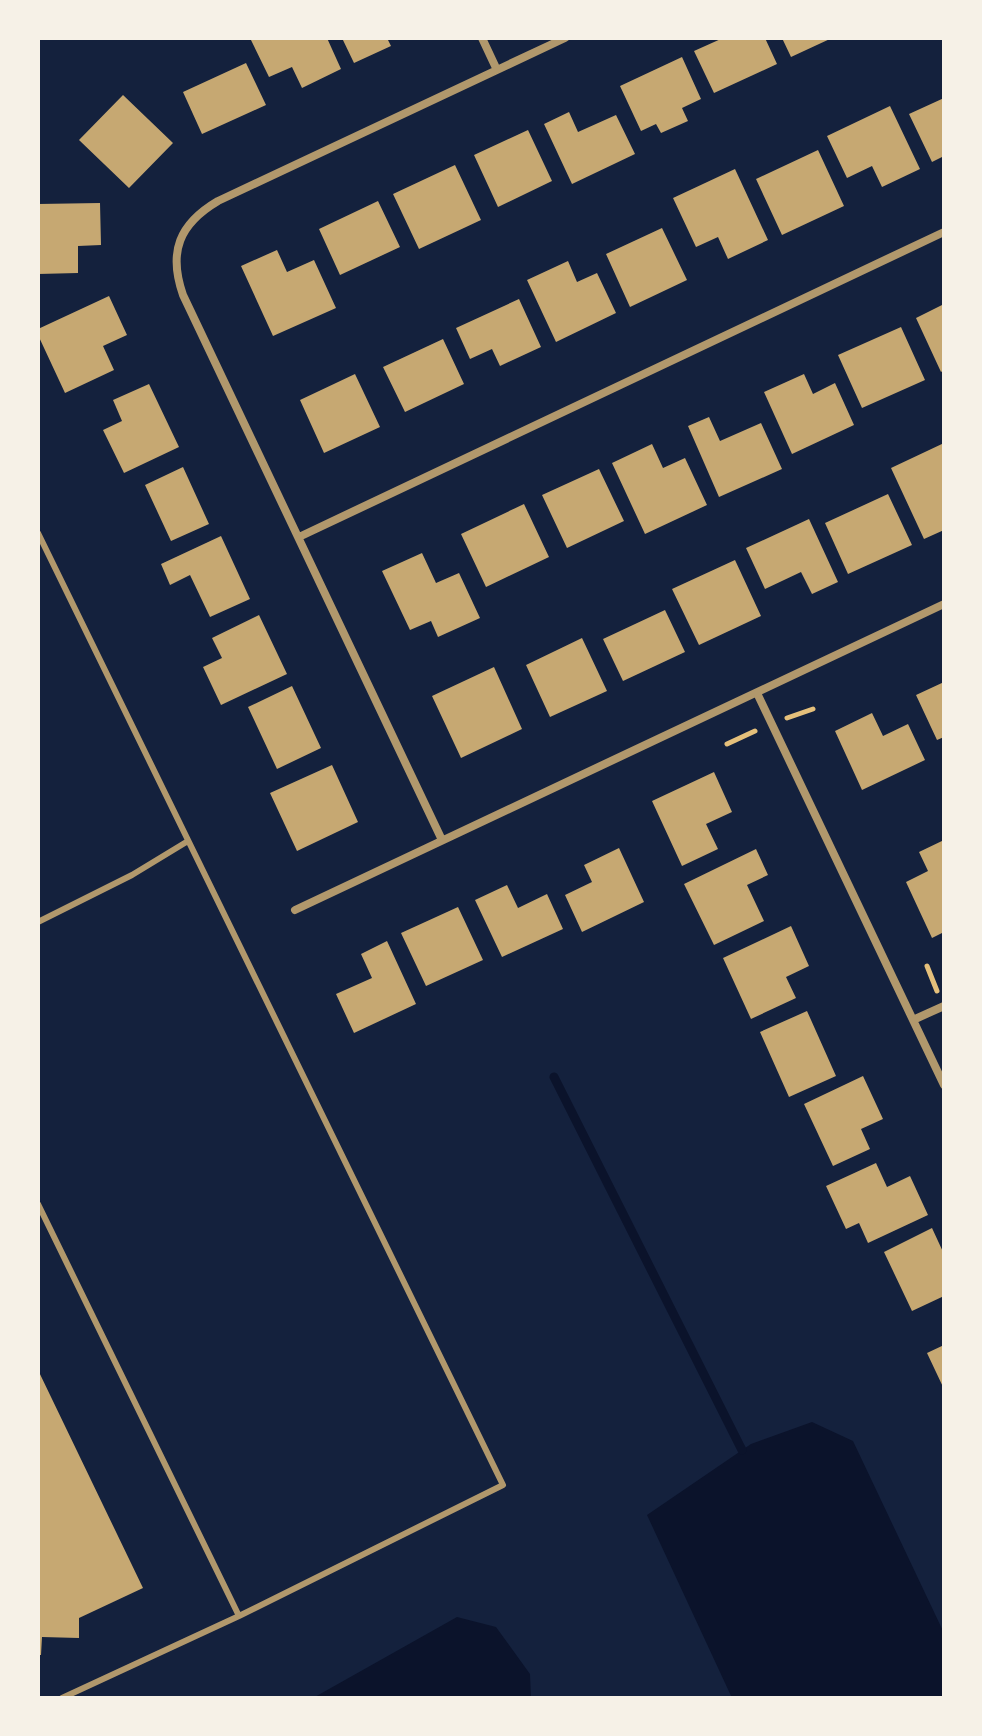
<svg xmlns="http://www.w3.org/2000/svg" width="982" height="1736" font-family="'Fira Sans Condensed',sans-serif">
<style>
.water{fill:#0b132b}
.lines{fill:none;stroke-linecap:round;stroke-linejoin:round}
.stream{stroke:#0b132b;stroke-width:9}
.building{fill:#c6a872}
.path{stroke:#e5c07b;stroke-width:5}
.service{stroke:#b1986c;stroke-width:6}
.minor{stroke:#b1986c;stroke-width:8}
</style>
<rect width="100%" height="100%" fill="#14213d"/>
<path class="water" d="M812 1422 853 1441 944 1633V1698H732L647 1515 751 1444Z
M457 1617 496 1627 530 1674 531 1698H313Z"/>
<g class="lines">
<path class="stream" d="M554 1077 742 1450"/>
</g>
<path class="building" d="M250 38H327L341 69 302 88 292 67 269 77Z
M342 38H387L391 46 354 63Z
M723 38H765L777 64 714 93 694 51Z
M782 38H832L791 57Z
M682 57 701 99 682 108 688 121 661 133 656 124 641 131 620 86Z
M246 63 266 105 202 134 183 92Z
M123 95 173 143 129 188 79 140Z
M944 98V156L932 162 909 114Z
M890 106 920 169 882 187 872 166 847 178 827 136Z
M569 112 578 132 616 115 635 154 572 184 544 124Z
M528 130 552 181 498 207 474 155Z
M818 150 844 206 782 235 756 179Z
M455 165 481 220 419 249 393 194Z
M735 169 768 240 728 259 718 237 696 247 673 198Z
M378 201 400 247 340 275 319 229Z
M100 203 101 245 78 246V273L38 274V204Z
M662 228 687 280 630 307 606 254Z
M277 250 287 272 314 260 336 308 273 336 241 266Z
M568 261 577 282 597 273 616 313 556 342 527 280Z
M109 296 127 335 103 346 114 370 65 393 38 335V329Z
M519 299 541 347 500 366 492 349 470 359 456 328Z
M944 304V370L941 372 916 318Z
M901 327 925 380 862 408 838 355Z
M443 339 464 384 405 412 383 367Z
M355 374 380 427 324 453 300 400Z
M804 374 813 394 835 383 854 425 792 454 764 392Z
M149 384 179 447 124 473 103 430 122 421 113 400Z
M709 417 720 441 761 423 782 469 719 497 688 426Z
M944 443V530L924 539 891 468Z
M652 444 663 468 685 458 707 505 645 534 612 463Z
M183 467 209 524 171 541 145 485Z
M599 469 624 521 567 548 542 495Z
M888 494 912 545 848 574 825 523Z
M524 504 549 557 486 587 461 534Z
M809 519 838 582 812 594 801 572 765 589 746 548Z
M221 536 250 599 210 617 190 575 170 585 161 564Z
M422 553 436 583 459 573 480 618 438 637 431 621 410 630 382 571Z
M735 560 761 616 699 645 672 589Z
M665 610 685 652 623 681 603 639Z
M259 615 287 674 221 705 203 667 222 658 212 638Z
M582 638 607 691 550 717 526 665Z
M494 667 522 729 461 758 432 696Z
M944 682V737L937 740 916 695Z
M292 686 321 748 277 769 248 707Z
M872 713 883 736 908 724 925 760 862 790 835 731Z
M332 765 358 822 297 851 270 793Z
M714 772 732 812 706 824 718 849 682 866 652 801Z
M944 840V932L932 938 906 882 928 871 919 852Z
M619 848 644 902 582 932 565 895 592 882 584 865Z
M756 849 768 875 747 885 764 921 714 945 684 884Z
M507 885 518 908 547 894 563 929 502 957 475 900Z
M458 907 483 960 426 986 401 933Z
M791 926 809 966 786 977 796 998 751 1019 723 958Z
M387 941 416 1004 354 1033 336 994 372 978 361 954Z
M807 1011 836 1076 789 1097 760 1032Z
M863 1076 883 1119 861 1129 870 1149 833 1166 804 1104Z
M876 1163 887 1187 910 1176 928 1215 868 1243 859 1223 846 1229 826 1186Z
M932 1228 944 1254V1296L912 1311 884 1252Z
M944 1345V1389L927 1353Z
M38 1370 143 1588 79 1618V1638L42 1637 41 1655H38Z"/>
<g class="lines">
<path class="path" d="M787 718 813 709
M727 744 755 731
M927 966 937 991"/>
<path class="service" d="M38 533 503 1485 239 1616 62 1698
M38 922 132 875 188 841
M38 1204 239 1616"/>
<path class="minor" d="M482 38 497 70
M299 537 944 232
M757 693 944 1085
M442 840 183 295C168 252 179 224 218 201L565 38
M295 910 944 604
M913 1020 944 1006"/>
</g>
<rect width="982" height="1736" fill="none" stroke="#f6f1e7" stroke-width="80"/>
</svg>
